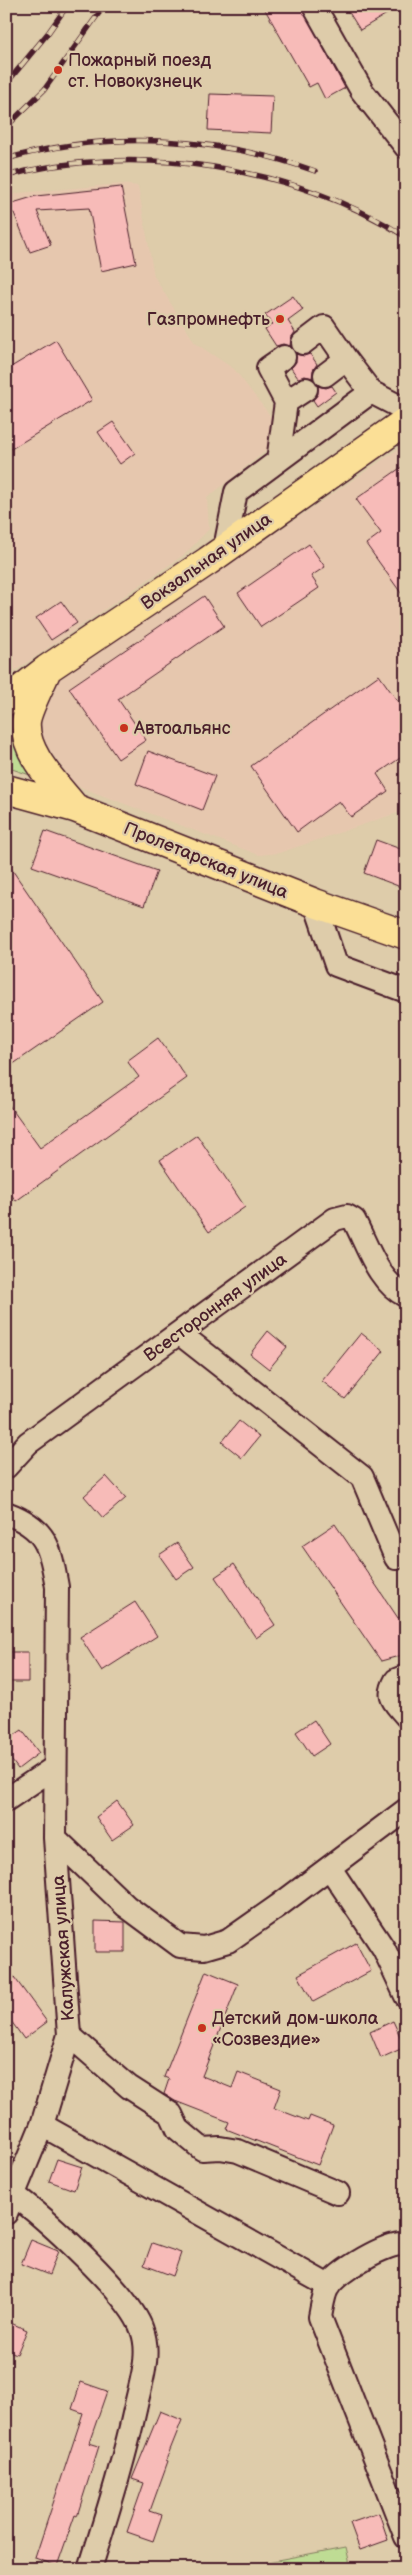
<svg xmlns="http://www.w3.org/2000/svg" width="412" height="2575" font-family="'Balsamiq Sans',sans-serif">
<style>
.built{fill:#e6c7ae}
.green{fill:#bfdc94;stroke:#847e60}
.building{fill:#f7bbb8;stroke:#4a1f2b}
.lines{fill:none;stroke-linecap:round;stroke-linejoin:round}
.minor-casing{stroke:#4a1f2b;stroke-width:26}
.major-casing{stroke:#4a1f2b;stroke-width:31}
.minor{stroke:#deccaa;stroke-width:22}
.major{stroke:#fbdf96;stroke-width:28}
.rail-casing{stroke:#4a1f2b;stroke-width:5.5}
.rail{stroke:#deccaa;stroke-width:4;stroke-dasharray:11;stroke-linecap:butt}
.poi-dot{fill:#c8321e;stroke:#deccaa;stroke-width:2}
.labels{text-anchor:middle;stroke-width:4.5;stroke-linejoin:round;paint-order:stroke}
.poi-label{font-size:18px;fill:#4a1f2b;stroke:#deccaa;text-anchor:start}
.street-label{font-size:18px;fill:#4a1f2b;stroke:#deccaa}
</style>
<rect width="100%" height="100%" fill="#deccaa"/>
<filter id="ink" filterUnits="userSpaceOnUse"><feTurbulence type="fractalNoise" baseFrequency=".02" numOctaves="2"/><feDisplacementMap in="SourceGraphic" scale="10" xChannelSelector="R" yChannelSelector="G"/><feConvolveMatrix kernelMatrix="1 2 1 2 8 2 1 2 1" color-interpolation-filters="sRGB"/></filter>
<g filter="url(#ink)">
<path class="built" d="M121 184 138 186 154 276 195 343 234 369 275 422 273 445 207 498 209 529 185 554 6 677V197L19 193Z
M406 444V810L279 853 259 855 75 785 36 732 51 685Z"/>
<path class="green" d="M17 718 33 776 6 767V727Z
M346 2547 351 2569H230Z"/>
<path class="building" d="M263 6H301L345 88 325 99 317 83 309 87Z
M345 6H400L360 30Z
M210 94 273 96 271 133 208 130Z
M121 187 136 263 101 271 89 208 37 211 51 245 30 252 14 213H6V205L36 196Z
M293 296 303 310 288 321 295 332 291 338 290 346 283 344 276 346 265 329 272 324 265 315Z
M56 340 92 400 6 452V370Z
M296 354 304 356 310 354 317 364 313 370 312 378 305 376 298 378 291 368 296 362Z
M318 386 326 388 332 386 336 392 317 406 313 400 318 394Z
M113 422 135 453 120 464 98 432Z
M406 464V600L366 544 381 533 356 499Z
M309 544 325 567 311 576 319 588 261 627 238 593Z
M204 596 224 626 118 699 146 740 118 759 69 688Z
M61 601 77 623 51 640 36 618Z
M379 675 406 713V754L377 774 388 791 351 817 339 801 297 832 251 766Z
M148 751 215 776 202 810 136 784Z
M45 831 157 871 144 906 32 866Z
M376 840 406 851V889L364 873Z
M6 861 103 1002 6 1069Z
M158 1038 187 1078 16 1201 6 1187V1101L40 1148 139 1077 127 1061Z
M197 1135 245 1207 209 1232 160 1160Z
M268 1331 287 1347 269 1369 250 1354Z
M361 1333 384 1351 345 1399 322 1381Z
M239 1421 259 1437 242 1458 222 1442Z
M106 1476 126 1498 103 1518 84 1496Z
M335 1524 398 1618 406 1615V1654L381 1661 302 1546Z
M177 1543 194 1567 176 1579 159 1555Z
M234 1564 275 1625 256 1638 215 1577Z
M135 1602 157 1636 102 1671 80 1637Z
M6 1652H28V1682H6Z
M314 1720 330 1744 312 1756 296 1732Z
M22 1730 39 1753 18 1769 6 1753V1741Z
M117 1801 134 1825 112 1840 96 1817Z
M95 1921 125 1922V1952H95Z
M356 1943 371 1971 313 2002 298 1975Z
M6 1966 47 2022 24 2039 6 2014Z
M206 1971 238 1984 202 2076 232 2088 238 2072 281 2089 274 2108 308 2121 310 2116 333 2125 318 2165 226 2129 229 2122 175 2101 164 2094 169 2079 164 2077Z
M393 2021 405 2047 381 2058 370 2032Z
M57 2159 82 2167 74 2190 49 2181Z
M31 2240 58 2251 49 2275 21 2264Z
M152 2243 181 2253 173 2276 144 2265Z
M6 2321 27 2330 17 2354 6 2350Z
M81 2382 107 2391 89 2443 99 2446 77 2516 75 2515 57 2566 35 2558 83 2413 72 2409Z
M160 2411 182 2420 166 2460 168 2461 150 2511 162 2515 153 2541 127 2532 144 2483 132 2479Z
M379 2513 388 2540 360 2550 350 2523Z"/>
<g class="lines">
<g class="minor-casing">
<path id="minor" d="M314 6 362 91 406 147
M303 343 324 327 346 359
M284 357 268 368 286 402
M325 375 346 359 371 392
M278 461 286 402 306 389
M225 548 236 492 371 392 406 410
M315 903 336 965 406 991
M179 1333 362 1477 396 1558
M6 1467 28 1443 335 1219 347 1216 354 1220C368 1247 378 1282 406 1296
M6 1513C47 1528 50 1547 57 1587L55 1838 69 2035 42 2125 6 2213
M406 1676 396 1680C386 1698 394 1701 406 1716
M6 1800 55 1767
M55 1838 126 1906 180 1946 204 1948 228 1941 278 1906 406 1810
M330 1868 384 1949 406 1996
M69 2035 129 2087 171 2114 178 2129 202 2149 220 2148 238 2151 338 2193
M42 2125 329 2286
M13 2194C44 2217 131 2295 142 2330 151 2354 141 2381 136 2405 124 2461 107 2514 90 2569
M406 2244C388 2241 338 2271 328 2287 323 2295 322 2308 320 2317L406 2537"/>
</g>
<g class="major-casing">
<path id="major" d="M47 670C41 684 28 708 26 721 23 754 57 785 75 808
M6 701 47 669 208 561 406 421
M6 789 75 808 315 903 406 935"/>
</g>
<use href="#minor" class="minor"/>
<use href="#major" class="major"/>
<g class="rail-casing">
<path id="rail" d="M6 84 48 33 67 6
M6 127 44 90 104 6
M6 159C106 130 217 136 315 171
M6 176C133 142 295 165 406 237"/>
</g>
<use href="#rail" class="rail"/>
</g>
</g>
<g class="poi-dot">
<circle cx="58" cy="70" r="5"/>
<circle cx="280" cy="319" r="5"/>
<circle cx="124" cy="728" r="5"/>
<circle cx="202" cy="2028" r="5"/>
</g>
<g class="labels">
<g class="poi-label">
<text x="68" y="66">Пожарный поезд<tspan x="68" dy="21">ст. Новокузнецк</tspan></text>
<text x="270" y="325" text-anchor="end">Газпромнефть</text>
<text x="134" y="734">Автоальянс</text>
<text x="212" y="2024">Детский дом-школа<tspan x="212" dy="21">«Созвездие»</tspan></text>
</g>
<g class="street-label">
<text transform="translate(206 561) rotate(-35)" y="6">Вокзальная улица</text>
<text transform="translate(206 860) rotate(22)" y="6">Пролетарская улица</text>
<text transform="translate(215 1307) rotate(-36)" y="6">Всесторонняя улица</text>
<text transform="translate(63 1948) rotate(-94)" y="6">Калужская улица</text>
</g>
</g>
<rect width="412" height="2575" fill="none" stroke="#deccaa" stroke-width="25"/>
<rect x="12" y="12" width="387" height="2550" fill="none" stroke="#4a1f2b" stroke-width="2" filter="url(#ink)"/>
</svg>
